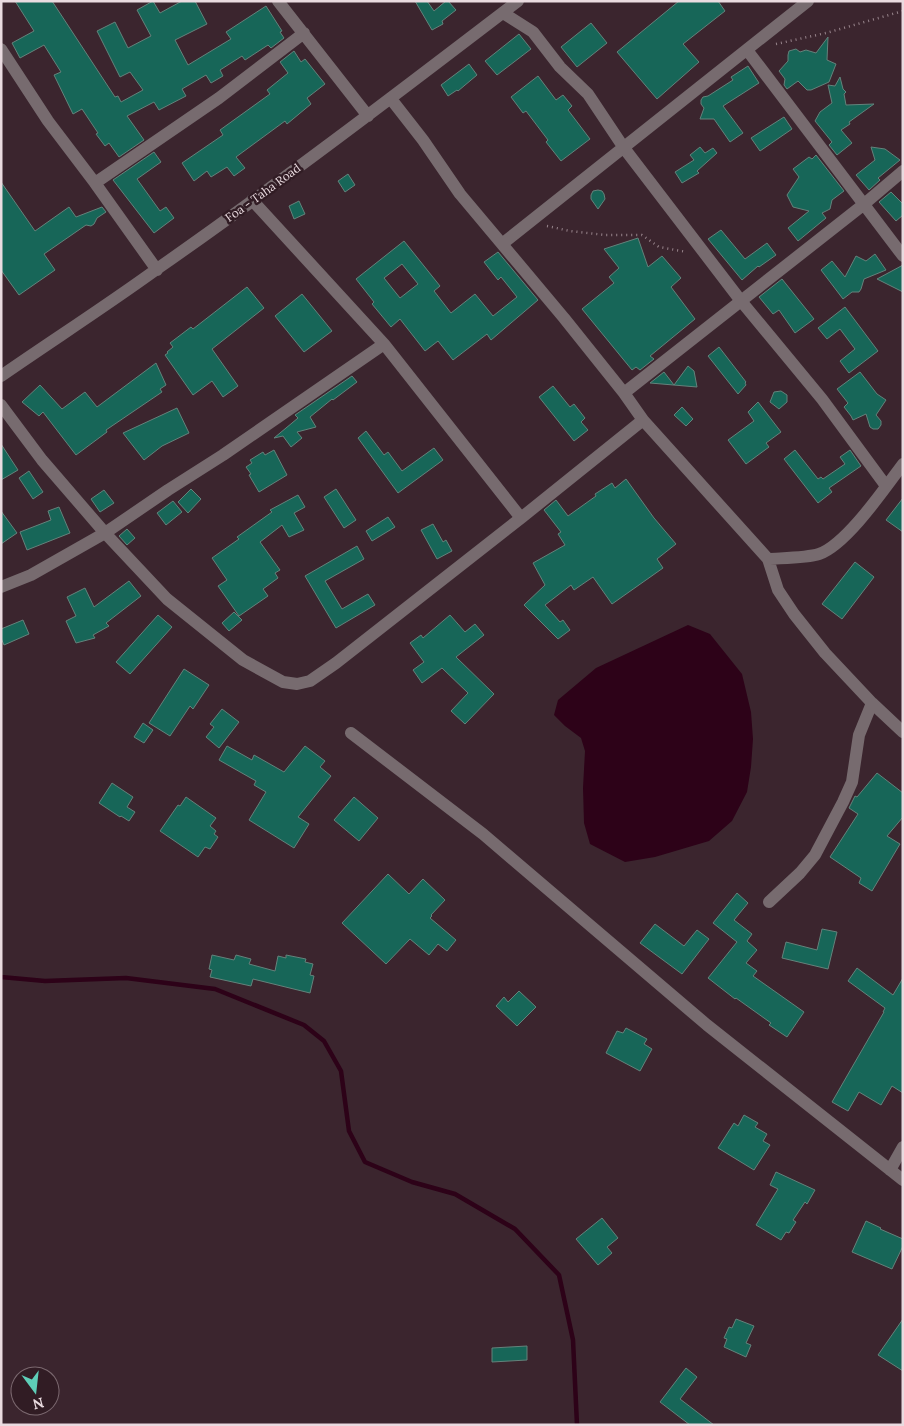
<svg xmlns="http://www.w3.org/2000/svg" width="904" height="1426" font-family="Lora,serif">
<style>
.water{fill:#2d0218}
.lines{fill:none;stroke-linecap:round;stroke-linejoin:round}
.stream{stroke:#2d0218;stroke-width:4.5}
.building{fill:#176658;stroke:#64827b;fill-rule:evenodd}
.path{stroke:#97848b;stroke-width:2.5;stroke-dasharray:1 4;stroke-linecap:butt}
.minor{stroke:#776b6f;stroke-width:12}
.labels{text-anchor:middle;stroke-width:5;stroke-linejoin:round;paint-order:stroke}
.street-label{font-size:12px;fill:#eadbe0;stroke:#311c24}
</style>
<rect width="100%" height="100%" fill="#3b252e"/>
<path class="water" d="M688 625 710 634 742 674 751 712 753 739 751 767 747 792 732 821 709 841 655 857 625 862 590 844 584 823 583 788 585 751 581 738 565 726 554 715 558 700 596 668Z"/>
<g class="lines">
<path class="stream" d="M1 977 45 981 126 978 215 989 304 1025 324 1041 341 1071 349 1131 365 1162 412 1182 455 1194 515 1229 559 1275 573 1340 577 1425"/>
</g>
<path class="building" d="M15 1H52L115 97 118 96 121 102 143 90 130 72 120 77 97 31 115 22 128 48 151 36 137 10 153 1 160 13 182 1H195L207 24 175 40 188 65 231 39 226 32 266 6 282 31 280 32 284 38 271 48 268 45 245 60 242 56 220 70 223 76 211 83 206 75 182 89 186 96 159 110 154 102 127 116 144 140 119 157 109 143 105 146 96 134 98 133 82 109 73 114 54 75 61 72 44 45 20 58 12 43 34 31Z
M415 1H427L434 11 446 1H448L456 10 442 21 443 24 432 30Z
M679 1H718L725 11 683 44 699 62 657 99 617 52Z
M591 23 607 43 577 67 561 47Z
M519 34 531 49 497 75 485 61Z
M828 37 827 60 836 64 829 82 811 90H807L798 81 787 89 784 85 785 79 779 71 788 61V55L789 51 796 49 800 52 806 50 816 53Z
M294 51 301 62 305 59 325 84 307 98 311 104 287 124 285 121 236 157 245 168 234 176 227 167 211 177 207 171 194 181 182 163 223 135 220 130 270 94 267 90 288 73 280 62Z
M469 64 477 75 458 91 457 90 448 96 441 85Z
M748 66 759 83 723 106 743 133 730 142 714 119H700L704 108 701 104V100L703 97 708 96 733 80 731 77Z
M538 76 556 100 563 95 572 106 568 110 590 139 561 161 546 142 548 140 526 111 523 113 511 97Z
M840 77 843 89 846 92 844 94 846 105 874 104 849 122 850 124 841 130 852 143 837 155 829 145 832 142 815 121 820 112 832 103 828 85 835 86Z
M784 117 792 129 760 151 751 138Z
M700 147 705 153 713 148 717 153 697 171 699 173 682 183 675 172 694 160 690 155Z
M871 147 885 149 900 160 878 178 880 180 869 190 856 175 875 160Z
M154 152 161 162 137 179 160 211 166 207 174 218 154 233 113 180Z
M816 155 844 191 832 200 830 209 822 213 826 218 798 241 788 228 809 211 793 207 787 195 799 177 793 169 809 157 812 159Z
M348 174 355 185 345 192 338 181Z
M1 182 35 231 69 207 76 217 102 207 106 212 97 218 94 224 91 226 86 225 44 254 55 270 19 295 1 270Z
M598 190 602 191 604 194 605 199 598 209 591 199V195L593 191Z
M891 192 903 204V215L896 221 879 202Z
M299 201 305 214 294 219 289 206Z
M721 230 745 259 767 243 776 255 759 267 758 266 742 280 708 239Z
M638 238 648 267 662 256 681 278 671 287 695 319 650 356 654 359 640 370 636 367 632 370 582 309 614 283 609 277 619 268 604 249Z
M404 241 440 286 434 291 451 313 475 294 493 316 517 297 501 277 498 280 484 262 498 252 538 300 491 340 487 334 453 360 438 341 425 351 400 319 391 327 372 304 374 302 356 279ZM402 264 418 284 400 298 384 278Z
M875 254 886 270 864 279 861 289 859 292H852L843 299 821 270 832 261 845 277 856 256 866 261Z
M903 265V292L877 279Z
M782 279 814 319 795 333 779 310 773 314 759 297Z
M247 287 264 308 212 349 238 386 223 397 212 381 193 395 165 355 168 353 167 352 173 347 170 343 191 327 193 329Z
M302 294 332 331 304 352 275 316Z
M845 307 878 351 849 373 840 361 855 349 840 329 827 339 818 328Z
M719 347 746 382 745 383 746 385 738 394 708 356Z
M156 363 166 385 160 389 162 392 106 430 107 432 76 455 43 412 39 416 22 402 40 385 62 409 85 392 97 407Z
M688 366 694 371 697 387 650 383 664 372 674 385Z
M860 372 877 394 886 400 876 415 881 421V425L878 429H873L870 427 866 414 853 420 851 416 844 407 848 403 837 389Z
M352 376 357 382 333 400 332 399 310 417 316 427 297 432 302 438 291 447 283 436 274 438 298 418 295 415Z
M553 386 570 407 574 404 585 418 581 422 588 430 574 441 539 397Z
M781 391 787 395V402L779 409 770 402 774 392Z
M758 402 781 432 766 443 769 447 746 464 728 440 754 421 748 412Z
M682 407 693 419 686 426 674 415Z
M177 408 189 433 162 446 144 460 123 433Z
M366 431 384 455 388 452 402 471 434 448 443 460 398 493 358 438Z
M1 444 18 470 1 480Z
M274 450 287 475 259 492 249 475 251 474 246 467 252 463 250 460 263 452 265 455Z
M795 450 818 479 821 477 823 479 845 464 840 457 850 450 861 466 829 488 832 492 818 503 784 459Z
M29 471 43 492 33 499 19 478Z
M626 479 654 518 676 544 657 559 663 568 612 604 593 577 574 590 571 585 545 605 560 622 563 620 570 630 558 639 524 605 545 585 533 563 565 545 558 534 561 532 544 510 556 500 568 516 596 496 595 494 612 483 615 488Z
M191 489 201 499 188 513 178 502Z
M336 489 356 520 344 528 324 497Z
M104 490 114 503 100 512 91 499Z
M298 495 305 507 294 513 304 530 289 537 282 525 260 542 280 570 275 573 278 578 263 589 268 596 239 616 218 586 227 580 212 558 239 539 237 537 272 512 270 510Z
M903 498V532L886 520Z
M173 501 182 512 166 525 157 513Z
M59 507 70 533 27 550 20 532 51 520 48 511Z
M1 511 17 533 1 544Z
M388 517 395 527 372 541 366 531Z
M433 524 443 542 446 540 452 551 437 559 421 530Z
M127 529 135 538 127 545 119 536Z
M357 546 364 559 325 581 342 609 368 594 375 605 336 628 305 576Z
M855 562 874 577 842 619 822 604Z
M129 581 141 596 106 623 109 626 93 635 95 638 76 643 66 621 76 616 67 597 85 588 94 607Z
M234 612 242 620 229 631 222 623Z
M158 615 172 627 130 674 116 662Z
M450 615 465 632 475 624 484 635 456 657 494 694 465 724 451 711 468 693 442 668 422 683 413 670 424 662 410 643 421 635 423 638Z
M23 620 29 634 4 645 1 638V629Z
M184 669 209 685 193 709 190 706 170 736 149 723Z
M222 709 239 722 219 748 206 737 214 727 210 724Z
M143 723 153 730 144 743 134 737Z
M227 746 252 760 254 755 284 772 305 746 325 761 320 767 331 776 298 817 309 824 294 848 249 820 266 792 254 785 256 781 219 760Z
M877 773 903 793V817L887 836 900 844 872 891 859 883 861 878 830 857 858 814 849 808 855 796 857 797Z
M112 783 133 797 127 807 135 812 129 821 121 816 120 817 99 803Z
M186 797 216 818 210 826 216 831 214 834 218 837 210 849 205 847 198 857 160 831 178 805 180 806Z
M354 797 378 818 359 841 334 820Z
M388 874 409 894 423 879 445 900 431 915 432 916 430 918 456 940 447 951 438 944 429 955 410 939 386 964 342 923Z
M737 893 748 903 734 920 752 934 747 941 757 950 746 963 757 971 753 976 804 1012 787 1037 769 1025 771 1023 736 998 735 999 708 978 737 942 713 923Z
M655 924 684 946 697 930 709 939 682 974 640 943Z
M822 929 837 932 828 969 782 958 786 942 817 950Z
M212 955 234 960 236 955 251 959 249 964 275 971 278 956 286 958V955L306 959 305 962 313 964 310 975 314 976 310 993 253 979 251 986 210 977 212 970 209 969Z
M857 968 893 995 903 978V1093L892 1086 881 1105 859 1092 848 1111 832 1102 851 1069 884 1012H883L885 1008 848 981Z
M519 991 536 1007 517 1026 496 1006 504 997 508 1002Z
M626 1028 647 1039 644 1044 652 1049 640 1071 606 1053 617 1031 623 1033Z
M744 1115 758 1123 755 1127 767 1134 763 1141 770 1145 754 1170 718 1148 734 1123 738 1126Z
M776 1172 815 1190 807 1204 805 1202 793 1220 796 1222 789 1233 786 1232 781 1240 756 1225 778 1189 770 1185Z
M602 1218 618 1238 607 1247 612 1253 598 1265 576 1239Z
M866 1221 881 1228 880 1229 903 1239V1246L892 1269 852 1252Z
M736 1319 754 1326 746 1343 751 1345 746 1357 724 1347 727 1339 724 1338 729 1327 732 1328Z
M903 1319V1371L878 1355Z
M527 1346V1360L492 1362V1348Z
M686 1368 697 1377 680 1399 714 1425H690L660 1402Z"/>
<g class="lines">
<path class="path" d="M776 44 826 33 903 11
M547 226 570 231 605 235H642L659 247 687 252"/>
<path class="minor" d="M278 1 368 116
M503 13 533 32 560 67 588 94 624 148 741 301 822 399 886 486
M1 49 48 121 95 183 157 270
M747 50 903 256
M391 99 423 140 460 194 564 318 624 393 643 420 768 559 778 590 794 614 825 653 872 703 903 732
M95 183 219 98 304 33
M252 200 384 344 521 518
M502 244 808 1
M1 376C53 340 106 306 157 269 280 183 399 92 518 1
M624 393 863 205 903 171
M1 405 42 460 105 533 167 599 243 660 283 682 297 684 310 681 336 663 521 518 643 420
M768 559C782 558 807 558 819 554 846 545 885 488 903 464
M1 587 31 575 105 533 168 490 223 455 384 344
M351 733 483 834 707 1025 903 1180
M769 902 800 873 815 855 843 802 852 782 859 735 872 703
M890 1170 903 1147"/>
</g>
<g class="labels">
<g class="street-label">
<text transform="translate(263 193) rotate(-36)" y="4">Foa - Taha Road</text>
</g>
</g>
<rect width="904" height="1426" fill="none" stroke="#eadbe0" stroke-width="5"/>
<g transform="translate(35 1391) rotate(165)"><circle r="24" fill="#311c24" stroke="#7b686f"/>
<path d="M0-4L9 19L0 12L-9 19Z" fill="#5eceb8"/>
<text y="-8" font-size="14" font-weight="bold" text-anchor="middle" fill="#eadbe0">N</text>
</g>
</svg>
